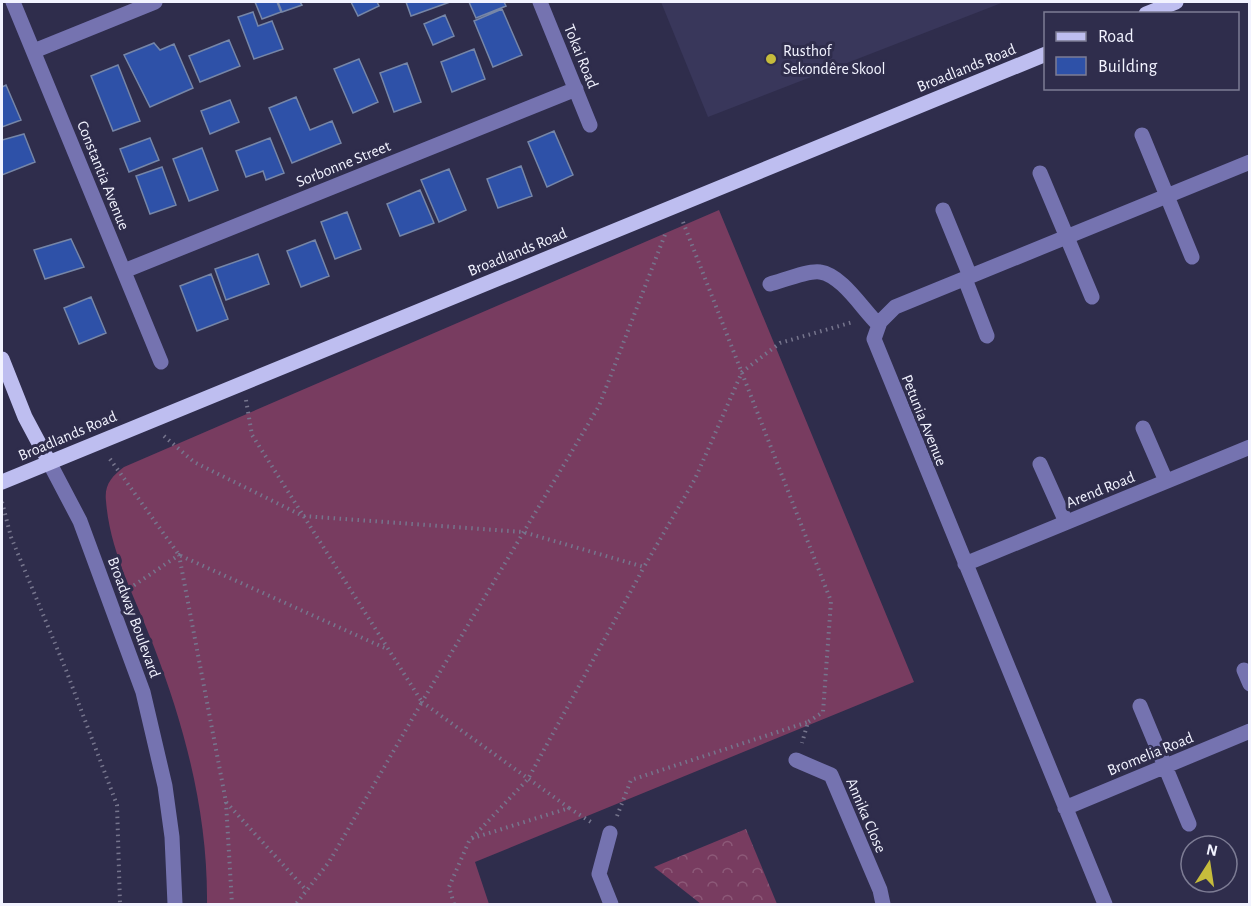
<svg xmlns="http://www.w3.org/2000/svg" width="1251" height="906" font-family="'Alegreya Sans',sans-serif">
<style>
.built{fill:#39375b}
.grass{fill:#783c60}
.forest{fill:url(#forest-crowns)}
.building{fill:#2e51a8;stroke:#7686a8;stroke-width:1.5}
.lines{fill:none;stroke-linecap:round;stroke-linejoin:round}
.path{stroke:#76758d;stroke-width:4;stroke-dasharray:1.5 4.5;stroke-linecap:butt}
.minor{stroke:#7573b0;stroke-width:15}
.major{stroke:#bebef0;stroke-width:15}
.poi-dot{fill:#c6bc3c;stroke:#2f2d4c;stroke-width:2}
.labels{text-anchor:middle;stroke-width:6;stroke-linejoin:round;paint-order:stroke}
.poi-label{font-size:16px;fill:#f2f3ff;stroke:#2f2d4c;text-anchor:start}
.street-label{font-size:16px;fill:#f2f3ff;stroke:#2f2d4c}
</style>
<defs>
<pattern id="forest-crowns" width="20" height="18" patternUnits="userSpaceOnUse" patternTransform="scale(1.5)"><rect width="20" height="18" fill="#783c60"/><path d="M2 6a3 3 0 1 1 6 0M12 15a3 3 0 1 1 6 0" fill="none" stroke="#8c5978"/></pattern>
</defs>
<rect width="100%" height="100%" fill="#2f2d4c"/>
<path class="built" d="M661 2H1004L708 117Z"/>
<path class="grass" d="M719 210 914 682 475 862 489 904H207C208 816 186 730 154 647 136 599 110 553 106 501 104 485 112 476 124 467Z"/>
<path class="forest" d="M746 829 777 904H701L654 867Z"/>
<path class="building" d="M255 2H277L281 12 262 19Z
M278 2H300L302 5 282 12Z
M351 2H377L379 6 358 16Z
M406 2H450L411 16Z
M469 2H504L506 6 476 18Z
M502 9 522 55 493 67 474 21Z
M253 12 258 26 272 21 283 49 254 59 238 17Z
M445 15 454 36 433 45 424 24Z
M229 40 240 66 200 82 189 56Z
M154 43 160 50 174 44 193 88 150 107 124 55Z
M474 49 485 79 452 92 441 62Z
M359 59 378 102 353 113 334 69Z
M407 63 421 102 394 112 380 73Z
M118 65 140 121 113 131 91 76Z
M6 85 21 120 2 127V87Z
M296 97 310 130 332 121 341 143 292 163 269 108Z
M230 100 239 122 210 134 201 111Z
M554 131 573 175 547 187 528 142Z
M24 134 35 162 2 175V140Z
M150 138 159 160 129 172 120 149Z
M270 138 284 173 266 180 263 171 246 177 236 151Z
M202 148 218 190 189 201 173 159Z
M521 166 532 196 498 208 487 179Z
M162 167 176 205 150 214 136 176Z
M449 169 466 210 439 222 421 180Z
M420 190 434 223 400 236 387 204Z
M347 212 361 249 335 259 321 222Z
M71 239 84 267 45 279 34 250Z
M315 240 329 276 301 287 287 251Z
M258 254 269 284 226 300 215 269Z
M211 274 228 319 197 331 180 286Z
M91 297 106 333 79 344 64 308Z"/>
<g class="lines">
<path class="path" d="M683 222 831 601 823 712 808 722
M246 400 252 435 422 702 329 862 296 904
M164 436 194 462 303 516 523 532 644 567 695 479 742 372 780 343 853 322
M110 459 179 555 387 649
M2 502 11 537 66 670 117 805 120 904
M124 592 179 555 226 802 307 891
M226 802 232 904
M569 808 422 702 599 406 666 232
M617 816 631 780 808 722 802 743
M472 838 528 779 644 567
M454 904 449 887 470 839 569 808 594 824"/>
<path class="minor" d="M13 2 161 362
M540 2 590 125
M34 51 155 2
M1142 135 1192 257
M1040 173 1092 297
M943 210 970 276
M124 271 576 89
M965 279 987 336
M770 284C782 281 809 270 820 272 842 275 863 310 878 324
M1143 428 1166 481
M49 462 80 521 143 692 165 786 172 837 175 904
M1040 464 1066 522
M965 564 1250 447
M1244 670 1250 684
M1140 706 1189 824
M796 760 831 775 880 890 883 904
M1065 808 1250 731
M610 833 599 874 611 904
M1105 904 874 339 880 322 895 307 1250 162"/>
<path class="major" d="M1146 14 1176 2
M2 359 25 417 49 462
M2 482 1046 54"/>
</g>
<circle class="poi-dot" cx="771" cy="59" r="6"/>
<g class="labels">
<g class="poi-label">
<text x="783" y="56">Rusthof<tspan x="783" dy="18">Sekondêre Skool</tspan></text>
</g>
<g class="street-label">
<text transform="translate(582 56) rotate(68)" y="6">Tokai Road</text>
<text transform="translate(966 67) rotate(-22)" y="6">Broadlands Road</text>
<text transform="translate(343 163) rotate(-22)" y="6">Sorbonne Street</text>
<text transform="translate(104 175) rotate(68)" y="6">Constantia Avenue</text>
<text transform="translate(517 251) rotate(-22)" y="6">Broadlands Road</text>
<text transform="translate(925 420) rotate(68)" y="6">Petunia Avenue</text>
<text transform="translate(67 435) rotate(-23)" y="6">Broadlands Road</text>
<text transform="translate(1100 489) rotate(-22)" y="6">Arend Road</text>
<text transform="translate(135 617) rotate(70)" y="6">Broadway Boulevard</text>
<text transform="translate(1150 753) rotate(-22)" y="6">Bromelia Road</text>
<text transform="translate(867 815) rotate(67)" y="6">Annika Close</text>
</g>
</g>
<rect width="1251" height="906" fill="none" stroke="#f2f3ff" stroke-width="6"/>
<rect x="1044" y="12" width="195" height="78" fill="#2f2d4c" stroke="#7d7c94" stroke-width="1.5"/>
<rect x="1056" y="32" width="30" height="9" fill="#bebef0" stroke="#7d7c94" stroke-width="1.5"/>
<text x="1098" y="42" font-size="18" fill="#f2f3ff">Road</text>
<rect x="1056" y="57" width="30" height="18" fill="#2e51a8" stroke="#7d7c94" stroke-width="1.5"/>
<text x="1098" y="72" font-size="18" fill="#f2f3ff">Building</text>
<g transform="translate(1209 864) rotate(12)"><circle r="28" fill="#2f2d4c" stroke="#7d7c94" stroke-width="1.5"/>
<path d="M0-4.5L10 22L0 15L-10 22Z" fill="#c6bc3c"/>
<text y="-9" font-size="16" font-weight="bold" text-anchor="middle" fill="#f2f3ff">N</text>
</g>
</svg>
